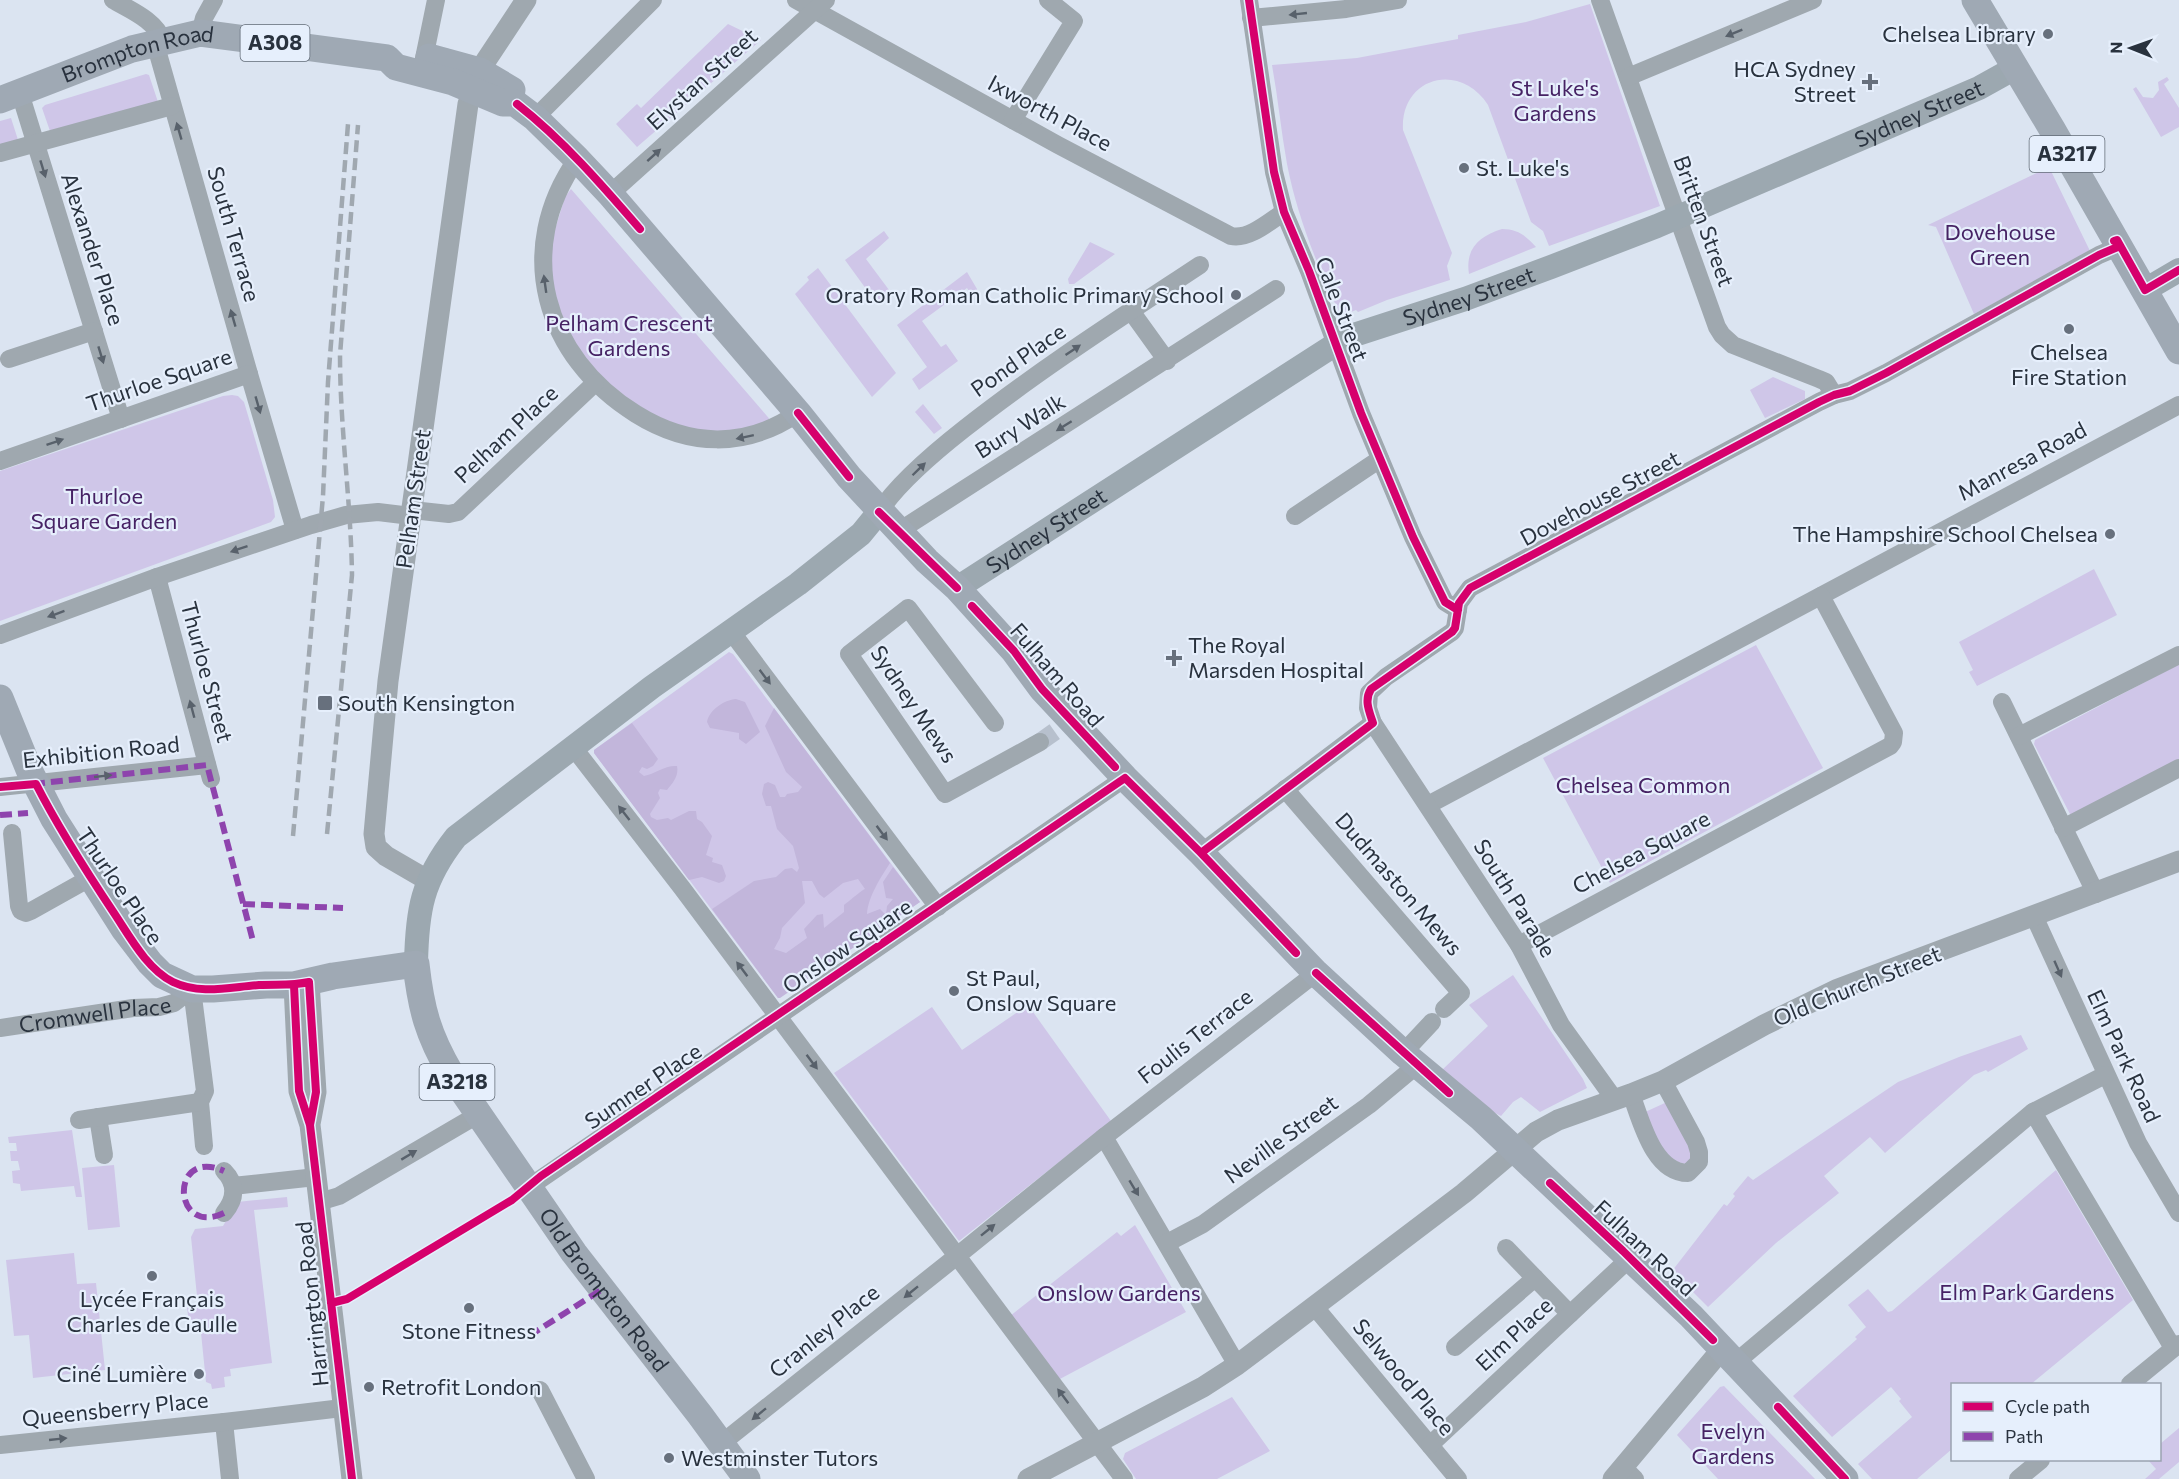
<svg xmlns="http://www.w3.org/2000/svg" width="2179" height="1479" font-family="Commissioner,sans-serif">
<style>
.green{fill:#cfc6e8}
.forest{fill:#c2b6db;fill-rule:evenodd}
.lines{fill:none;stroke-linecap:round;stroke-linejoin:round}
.minor-tunnel{stroke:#b7c0cd;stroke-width:18;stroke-dasharray:18 9;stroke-linecap:butt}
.minor{stroke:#9fa8af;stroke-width:18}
.tertiary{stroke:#9fa8af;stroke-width:21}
.secondary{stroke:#9ca8b0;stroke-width:24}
.primary{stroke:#9fa9b4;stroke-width:27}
.rail{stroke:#a0a8b0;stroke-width:4.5;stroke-dasharray:12 6;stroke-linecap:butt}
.quiet{stroke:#8e44ad;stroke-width:6;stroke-dasharray:12 6;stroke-linecap:butt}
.cycleway-casing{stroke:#e6effc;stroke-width:11}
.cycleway{stroke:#d6006c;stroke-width:8}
.oneway{fill:#58616b}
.poi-dot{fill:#67707d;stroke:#e6effc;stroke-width:2}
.labels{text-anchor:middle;stroke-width:4.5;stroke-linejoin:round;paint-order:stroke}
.shield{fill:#e6effc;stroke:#626b77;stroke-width:1.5}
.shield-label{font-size:21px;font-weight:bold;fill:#29323e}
.poi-label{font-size:22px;fill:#29323e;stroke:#e6effc;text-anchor:start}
.street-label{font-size:22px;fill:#29323e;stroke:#e6effc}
.park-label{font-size:22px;fill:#462264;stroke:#e6effc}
</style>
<rect width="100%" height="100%" fill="#dbe4f1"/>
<path class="green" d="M1590 4 1660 206 1549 246 1543 231 1531 222 1488 105C1460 61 1400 77 1403 130L1452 253 1447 266 1450 280 1387 300 1358 312 1356 310 1341 316C1318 268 1297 216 1287 164 1281 131 1278 98 1272 65L1357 58 1458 39V35L1526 22Z
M728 24 761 40 637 147 616 124 637 104 641 108Z
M146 74 149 75 158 102 50 131 42 108 45 105Z
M2167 77 2169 80 2164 84 2179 108V127L2161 137 2133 89 2136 87 2143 97 2153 98 2159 90 2158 82Z
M11 118 19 143 0 148V121Z
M2049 167 2090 251 1974 314 1936 227 1928 225Z
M571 189 773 423 749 431 707 433 667 423 605 385 558 319 548 252 565 197Z
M1502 229C1518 229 1526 236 1536 247L1469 274C1465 249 1479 236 1502 229Z
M884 231 889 238 866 259 892 294 877 304 845 260Z
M1090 242 1115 254 1074 284H1069L1068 279Z
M818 268 896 373 872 397 795 294 809 280 807 277Z
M967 272 977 289 973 297 967 288 922 321 941 347 946 344 958 361 919 390 912 379 927 367 897 325Z
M1773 377 1805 391V399L1765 418 1750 390Z
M232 395 238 396 244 402 273 500 275 517 271 522 0 621V471L223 396Z
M923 404 942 428 934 434 915 412Z
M2094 569 2117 615 1977 686 1969 672 1973 670 1959 642Z
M1756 645 1823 768 1610 883 1543 758Z
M729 652 733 654 920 902 778 998 594 753V750Z
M2179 664V760L2071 816 2034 744 2035 740Z
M1513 975 1583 1079 1587 1088 1540 1112 1521 1097 1513 1102 1501 1116 1487 1109 1441 1071 1488 1026 1469 1005Z
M1028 1005 1111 1121 959 1241 834 1073 932 1007 962 1050Z
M2021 1035 2028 1049 1988 1072 1986 1070 1974 1075 1885 1153 1870 1137 1824 1176 1839 1193 1776 1243 1708 1307 1672 1271 1724 1204 1727 1206 1735 1196 1733 1194 1748 1176 1753 1180 1898 1082 1959 1057Z
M1667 1102 1691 1148 1690 1165 1668 1160 1643 1113Z
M72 1130 82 1197H76L74 1186 21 1191 20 1184 13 1183 12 1171 20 1170 18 1161H11L10 1151H17L16 1143H9L8 1137Z
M114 1165 120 1227 88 1230 82 1168Z
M2056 1170 2133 1300 2031 1384H1952V1449L1917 1479H1872L1858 1464 1912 1417 1899 1401 1901 1399 1891 1387 1832 1437 1793 1396 1857 1339 1855 1337 1866 1327 1848 1305 1868 1289 1888 1312 1892 1311Z
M287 1197 288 1207 254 1210 272 1363 230 1369 231 1376 224 1377 225 1387 212 1389 211 1384 206 1382 200 1323 189 1324 187 1307 198 1306 191 1237 195 1229 223 1226 237 1202Z
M1135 1225 1186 1312 1058 1380 1010 1316 1117 1232 1121 1236Z
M74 1253 77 1284 96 1283 105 1370 33 1378 29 1335 14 1336 6 1260Z
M1724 1386 1815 1479H1718L1677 1435 1720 1387Z
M1232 1397 1270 1451 1217 1479H1136L1123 1459 1125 1453Z
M2179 1428V1462L2159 1479H2145L2156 1469 2148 1460H2160V1444Z"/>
<path class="forest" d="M736 699 745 702 760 732 746 744 739 739V733L710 728 707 722C709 710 724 700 736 699Z
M774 708 890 863C881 877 868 897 867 914L880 909 886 915 887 906 893 899 886 898 883 882 893 867 920 902 780 998H778L712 909 754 881 776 877 785 869 792 868 797 872 799 868 793 846 777 829 771 806H766L762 794 764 784 768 782 775 785 780 797H785L787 794 798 792 802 787 786 772 765 726ZM858 879 865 889C862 890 848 902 844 905V912L824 928 823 914 817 915 804 929 807 938 786 953 774 949 780 938 782 928 805 903 802 881H812L819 894 824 898 843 883Z
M632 723 658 759 653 766 647 769 642 767 639 772 644 776C655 774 665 765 677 766 679 776 673 783 667 790L660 789 658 793 660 798 650 814 651 817 657 820 668 818 671 820 689 811H696L697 819 702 822 712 836 706 855 713 858 712 862 722 865 726 876 724 881 719 883 702 877 689 880 594 753V750Z"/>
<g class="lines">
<path class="minor-tunnel" d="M1040 742 1057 730"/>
<g class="minor">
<path d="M113 0C132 11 155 20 163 41"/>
<path d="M796 0 1058 145 1231 236C1249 240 1270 221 1284 212"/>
<path d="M1249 0 1274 172 1284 212 1309 271 1361 413 1413 537 1445 602 1458 610"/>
<path d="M1600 0 1717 327 1722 335 1733 345 1819 379 1826 382 1834 395"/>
<path d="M1251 18 1346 9 1398 0"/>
<path d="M200 33 204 18 214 0"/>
<path d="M155 43 249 374"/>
<path d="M422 68 436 0"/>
<path d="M1628 77 1813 0"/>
<path d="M20 93 121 419"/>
<path d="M535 118 653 0"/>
<path d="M1013 120 1074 21 1048 0"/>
<path d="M0 153 172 106"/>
<path d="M577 159C513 250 544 357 636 414 689 447 745 449 798 413"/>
<path d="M610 194 826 0"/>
<path d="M1131 311 1167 361"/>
<path d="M9 359 94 331"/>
<path d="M0 461 249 374 295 530"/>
<path d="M412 510 449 514 458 512 595 383"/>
<path d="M879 512C898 483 936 451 964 429 1039 370 1120 318 1200 265"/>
<path d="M1295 516 1380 459"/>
<path d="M899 531 1276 289"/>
<path d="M157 577 211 779"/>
<path d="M730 630 938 907"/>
<path d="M0 635 157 577 311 525 346 515 378 512 411 516"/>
<path d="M2002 702 2096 894"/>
<path d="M995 723 908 608 849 654 945 794 1040 742"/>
<path d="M2019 736 2179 655"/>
<path d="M573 747 682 888 957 1256 722 1443"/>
<path d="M0 787 207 765"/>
<path d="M1285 789 1461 993 1444 1009"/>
<path d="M1428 805 2179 405"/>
<path d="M2063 828 2179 768"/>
<path d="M12 833 19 906 21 911 26 913 31 911 90 878"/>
<path d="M1201 853 1373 723"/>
<path d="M2034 916 2138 1143 2179 1213"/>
<path d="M1519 945 1890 746 1893 742 1894 733 1821 596"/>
<path d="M192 989 205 1091 200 1102 204 1146"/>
<path id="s1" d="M0 1028 133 1008 159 1007 174 1003 192 989"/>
<path d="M1403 1053 1432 1022"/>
<path d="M1631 1094C1641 1120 1653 1173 1688 1173L1699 1162V1152L1696 1142 1663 1081"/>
<path d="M1615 1100 1561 1025 1519 945 1373 723 1368 708 1369 693 1386 677 1452 632 1455 628 1459 603 1470 588 1819 402 1834 395 1850 391 1886 373 2099 255 2120 246"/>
<path d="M2033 1112 2105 1075"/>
<path d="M98 1117 104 1155"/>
<path d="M79 1120 200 1102"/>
<path d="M1104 1137 1237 1365"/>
<path d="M233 1186 316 1177"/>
<path d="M529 1187 1125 778"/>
<path d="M319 1202 339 1196 479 1114"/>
<path d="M224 1213C236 1199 237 1184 224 1171"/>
<path d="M1167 1243 1203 1224 1369 1105 1417 1065"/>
<path d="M1506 1248 1535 1278"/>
<path d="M1314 1306 1458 1479"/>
<path d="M1455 1347 1535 1278 1570 1314"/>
<path d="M1735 1363 2033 1112 2173 1348"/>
<path d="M2130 1384 2179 1344"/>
<path d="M540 1390 586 1479"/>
<path d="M224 1422 230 1479"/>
<path d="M0 1445 224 1422 342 1408"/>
<path d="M1430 1445 1630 1258"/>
<path d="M1623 1467 1635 1479"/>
<path d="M1124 1479 957 1256 1104 1137 1316 973"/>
<path d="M2018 1479 2041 1460"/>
</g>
<path class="tertiary" d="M429 881 386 856 376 847 374 834 388 681 468 104 483 65 526 0
M309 982 316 1092 310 1124
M294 985 299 1091 310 1125 352 1479
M1028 1479 1203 1387 1237 1365 1464 1193 1536 1132 1558 1120 1631 1094 1663 1081 1764 1025 1838 989 2179 861
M1613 1479 1722 1349"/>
<g class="secondary">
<path d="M2145 290 2179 270"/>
<path id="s2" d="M957 588 1336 344 1354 335 1465 299 1551 267 1657 226 1979 88 2015 68"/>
<path d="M416 964C417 910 422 880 456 837L652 687 798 584 861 534 879 512"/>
</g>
<g class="primary">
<path d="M1975 0 2052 129 2179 351"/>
<path d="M429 57 480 71 512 90"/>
<path id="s3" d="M0 100 132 49 200 33 387 58 396 67 453 82 503 103H515L535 118 577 159 610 194 798 413 849 477 927 561 957 588 1014 651 1042 689 1125 778 1201 853 1316 973 1403 1053 1481 1118 1691 1316 1845 1479"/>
<path id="s4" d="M0 698 30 772 54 819 124 929 150 963 162 975 192 989H213L266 985H294L333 976 416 964C421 1009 428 1035 451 1074L574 1253 700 1415 747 1479"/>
</g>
<path class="rail" d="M327 834 352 575C351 502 340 429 340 355L358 125
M293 836 323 496 328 382 348 124"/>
<path class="quiet" d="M33 784 207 765 253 941
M0 815 28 813
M243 904 343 908
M224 1213C172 1238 169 1146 224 1171
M529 1336 601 1290"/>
<g class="cycleway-casing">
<path id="cycleway" d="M1249 0 1274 172 1284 212 1309 271 1361 413 1413 537 1445 602 1458 610
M517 104C563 140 602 185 640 229
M2114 241 2117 240 2145 290 2179 270
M798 413 849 477
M879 512 957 588
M972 606 1014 651 1042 689 1115 767
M0 787 36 784C59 829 86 871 114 913 130 937 147 969 173 982 200 995 230 987 259 985 276 984 292 986 309 982L316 1092 310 1125
M1201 853 1373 723C1369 711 1364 700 1371 689L1452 632 1455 628 1459 603 1470 588 1819 402 1834 395 1850 391 1886 373 2099 255 2120 246
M1316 973 1449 1093
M294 985 299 1091 310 1125 352 1479
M1550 1183 1623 1251 1713 1340
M331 1303 347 1299 512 1200 541 1176 1125 778 1201 853 1296 953
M1778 1407 1845 1479"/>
</g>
<use href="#cycleway" class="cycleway"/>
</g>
<defs><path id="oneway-solid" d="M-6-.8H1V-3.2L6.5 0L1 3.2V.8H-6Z" transform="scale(1.5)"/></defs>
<g class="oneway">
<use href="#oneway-solid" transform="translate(1298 14) rotate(174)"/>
<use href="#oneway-solid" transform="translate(1734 33) rotate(158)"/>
<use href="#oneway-solid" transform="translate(179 131) rotate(-106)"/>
<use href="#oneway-solid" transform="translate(654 155) rotate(-42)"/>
<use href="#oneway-solid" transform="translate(43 169) rotate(73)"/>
<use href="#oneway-solid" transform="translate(545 284) rotate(-98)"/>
<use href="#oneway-solid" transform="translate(233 318) rotate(-106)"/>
<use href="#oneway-solid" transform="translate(1073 350) rotate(-34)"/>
<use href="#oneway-solid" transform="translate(101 355) rotate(73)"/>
<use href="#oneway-solid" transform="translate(258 405) rotate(74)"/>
<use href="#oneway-solid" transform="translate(1064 426) rotate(148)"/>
<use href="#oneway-solid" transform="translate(745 437) rotate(168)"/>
<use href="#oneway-solid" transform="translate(55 442) rotate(-19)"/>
<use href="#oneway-solid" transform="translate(919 469) rotate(-44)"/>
<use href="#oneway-solid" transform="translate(239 549) rotate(161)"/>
<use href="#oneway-solid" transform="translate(56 614) rotate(160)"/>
<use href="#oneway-solid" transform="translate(765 677) rotate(53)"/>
<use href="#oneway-solid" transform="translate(192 709) rotate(-105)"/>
<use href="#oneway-solid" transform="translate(103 776) rotate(-6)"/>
<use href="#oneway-solid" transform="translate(624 813) rotate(-128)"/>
<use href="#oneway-solid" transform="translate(882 833) rotate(53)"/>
<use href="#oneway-solid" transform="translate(742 969) rotate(-127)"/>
<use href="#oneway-solid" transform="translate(2058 969) rotate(66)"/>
<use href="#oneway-solid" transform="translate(812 1062) rotate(53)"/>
<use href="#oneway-solid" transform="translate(409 1155) rotate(-31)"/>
<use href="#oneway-solid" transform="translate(1134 1188) rotate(59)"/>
<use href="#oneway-solid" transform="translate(988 1230) rotate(-39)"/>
<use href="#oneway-solid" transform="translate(911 1292) rotate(141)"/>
<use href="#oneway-solid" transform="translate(1063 1396) rotate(-127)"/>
<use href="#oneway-solid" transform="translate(759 1414) rotate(141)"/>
<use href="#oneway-solid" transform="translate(58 1439) rotate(-6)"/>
</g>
<g class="poi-dot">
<circle cx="2048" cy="34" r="6"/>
<path d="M1867 73h6v6h6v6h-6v6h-6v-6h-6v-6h6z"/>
<circle cx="1464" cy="168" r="6"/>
<circle cx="1236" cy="295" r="6"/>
<circle cx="2069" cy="329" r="6"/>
<circle cx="2110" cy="534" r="6"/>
<path d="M1171 649h6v6h6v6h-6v6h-6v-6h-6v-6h6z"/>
<rect x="317" y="695" width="16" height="16" rx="3"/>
<circle cx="954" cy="991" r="6"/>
<circle cx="152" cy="1276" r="6"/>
<circle cx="469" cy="1308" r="6"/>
<circle cx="199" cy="1374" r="6"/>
<circle cx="369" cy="1387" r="6"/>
<circle cx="669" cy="1458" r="6"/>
</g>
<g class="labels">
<g class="shield">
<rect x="240.5" y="25" width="69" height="36" rx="4.5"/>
<rect x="2029.5" y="136" width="75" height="36" rx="4.5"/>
<rect x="419.5" y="1064" width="75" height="36" rx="4.5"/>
</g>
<g class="shield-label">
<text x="275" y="50">A308</text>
<text x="2067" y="161">A3217</text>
<text x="457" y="1089">A3218</text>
</g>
<g class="poi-label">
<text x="2036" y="42" text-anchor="end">Chelsea Library</text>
<text x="1856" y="77" text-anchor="end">HCA Sydney<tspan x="1856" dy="25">Street</tspan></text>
<text x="1476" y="176">St. Luke's</text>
<text x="1224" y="303" text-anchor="end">Oratory Roman Catholic Primary School</text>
<text x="2069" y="360" text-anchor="middle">Chelsea<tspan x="2069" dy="25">Fire Station</tspan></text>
<text x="2098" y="542" text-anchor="end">The Hampshire School Chelsea</text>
<text x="1188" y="653">The Royal<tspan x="1188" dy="25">Marsden Hospital</tspan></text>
<text x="338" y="711">South Kensington</text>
<text x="966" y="986">St Paul,<tspan x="966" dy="25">Onslow Square</tspan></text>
<text x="152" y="1307" text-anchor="middle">Lycée Français<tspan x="152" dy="25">Charles de Gaulle</tspan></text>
<text x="469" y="1339" text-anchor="middle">Stone Fitness</text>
<text x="187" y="1382" text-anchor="end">Ciné Lumière</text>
<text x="381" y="1395">Retrofit London</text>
<text x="681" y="1466">Westminster Tutors</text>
</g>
<g class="street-label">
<text dy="8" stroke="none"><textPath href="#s3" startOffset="146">Brompton Road</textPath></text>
<text transform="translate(702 79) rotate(-42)" y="8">Elystan Street</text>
<text transform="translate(1050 113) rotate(28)" y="8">Ixworth Place</text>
<text dy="8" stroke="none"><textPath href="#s2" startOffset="1078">Sydney Street</textPath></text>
<text transform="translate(1704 221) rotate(70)" y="8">Britten Street</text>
<text transform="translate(234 234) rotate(74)" y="8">South Terrace</text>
<text transform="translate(93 249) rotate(72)" y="8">Alexander Place</text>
<text dy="8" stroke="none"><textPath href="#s2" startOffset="592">Sydney Street</textPath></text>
<text transform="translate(1342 309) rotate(69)" y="8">Cale Street</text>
<text transform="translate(1018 360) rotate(-35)" y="8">Pond Place</text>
<text transform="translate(159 380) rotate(-19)" y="8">Thurloe Square</text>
<text transform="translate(1020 426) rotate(-32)" y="8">Bury Walk</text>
<text transform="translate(506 434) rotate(-43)" y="8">Pelham Place</text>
<text transform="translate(2022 461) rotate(-28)" y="8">Manresa Road</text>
<text transform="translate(1600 498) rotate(-28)" y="8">Dovehouse Street</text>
<text transform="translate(413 499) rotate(-82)" y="8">Pelham Street</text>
<text dy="8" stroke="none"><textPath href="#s2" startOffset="106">Sydney Street</textPath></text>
<text transform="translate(207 672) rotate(75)" y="8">Thurloe Street</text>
<text transform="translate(1057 675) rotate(49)" y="8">Fulham Road</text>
<text transform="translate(914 704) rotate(56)" y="8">Sydney Mews</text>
<text transform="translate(101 752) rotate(-6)" y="8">Exhibition Road</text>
<text transform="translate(1641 852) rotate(-28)" y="8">Chelsea Square</text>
<text transform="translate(1399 884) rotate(49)" y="8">Dudmaston Mews</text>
<text transform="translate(120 886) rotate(56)" y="8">Thurloe Place</text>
<text transform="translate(1515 898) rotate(58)" y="8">South Parade</text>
<text transform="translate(847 946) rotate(-34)" y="8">Onslow Square</text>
<text transform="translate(1857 986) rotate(-22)" y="8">Old Church Street</text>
<text dy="8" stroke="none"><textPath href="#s1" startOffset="96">Cromwell Place</textPath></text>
<text transform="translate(1195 1036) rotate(-38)" y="8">Foulis Terrace</text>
<text transform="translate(2124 1056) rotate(65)" y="8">Elm Park Road</text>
<text transform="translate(643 1086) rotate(-34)" y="8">Sumner Place</text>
<text transform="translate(1281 1139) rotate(-36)" y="8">Neville Street</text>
<text transform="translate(1645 1248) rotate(43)" y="8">Fulham Road</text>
<text dy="8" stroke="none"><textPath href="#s4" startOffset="963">Old Brompton Road</textPath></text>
<text transform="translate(312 1304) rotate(-96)" y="8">Harrington Road</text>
<text transform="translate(824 1331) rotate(-39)" y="8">Cranley Place</text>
<text transform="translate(1514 1334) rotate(-43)" y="8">Elm Place</text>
<text transform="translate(1404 1377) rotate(50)" y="8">Selwood Place</text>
<text transform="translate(115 1409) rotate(-6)" y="8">Queensberry Place</text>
</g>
<g class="park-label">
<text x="1555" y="96">St Luke's<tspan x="1555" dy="25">Gardens</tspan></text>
<text x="2000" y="240">Dovehouse<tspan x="2000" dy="25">Green</tspan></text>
<text x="629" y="331">Pelham Crescent<tspan x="629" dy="25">Gardens</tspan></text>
<text x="104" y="504">Thurloe<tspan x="104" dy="25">Square Garden</tspan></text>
<text x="1643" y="793">Chelsea Common</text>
<text x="2027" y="1300">Elm Park Gardens</text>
<text x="1119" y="1301">Onslow Gardens</text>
<text x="1733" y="1439">Evelyn<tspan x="1733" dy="25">Gardens</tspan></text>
</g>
</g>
<rect x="1951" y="1383" width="210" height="78" fill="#e6effc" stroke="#9aa3b0" stroke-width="1.5"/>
<rect x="1963" y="1402" width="30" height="9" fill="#d6006c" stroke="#9aa3b0" stroke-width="1.5"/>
<text x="2005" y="1413" font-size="18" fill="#29323e">Cycle path</text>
<rect x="1963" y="1432" width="30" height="9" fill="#8e44ad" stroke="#9aa3b0" stroke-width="1.5"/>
<text x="2005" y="1443" font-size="18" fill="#29323e">Path</text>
<g transform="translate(2131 48) rotate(271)" stroke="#e6effc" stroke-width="4.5" paint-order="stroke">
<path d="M0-4.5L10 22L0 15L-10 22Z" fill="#29323e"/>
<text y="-9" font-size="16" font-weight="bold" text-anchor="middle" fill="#29323e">N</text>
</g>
</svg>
